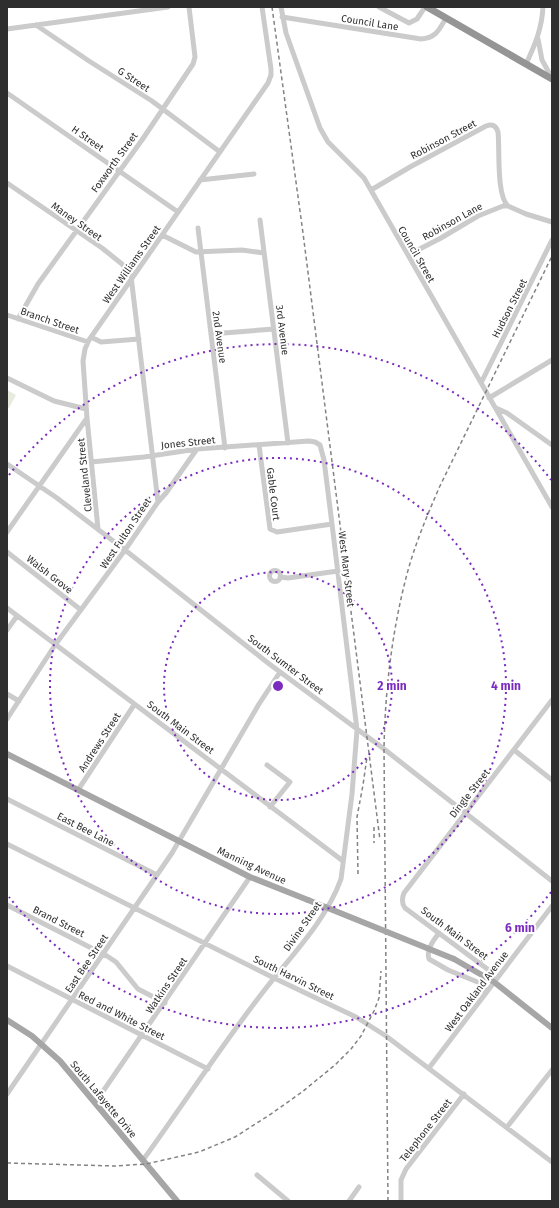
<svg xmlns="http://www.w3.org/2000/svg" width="559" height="1208" font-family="'Fira Sans',sans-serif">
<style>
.green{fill:#e7ebdd}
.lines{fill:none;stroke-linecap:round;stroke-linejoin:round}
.minor{stroke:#cbcbcb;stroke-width:5}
.major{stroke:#a6a6a6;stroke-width:6}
.highway{stroke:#959595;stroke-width:7}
.rail{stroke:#838383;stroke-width:1.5;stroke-dasharray:4 3;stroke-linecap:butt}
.major-bridge{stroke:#a6a6a6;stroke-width:6}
.ring{fill:none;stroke:#7b2cbf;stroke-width:2;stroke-dasharray:2 4}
.labels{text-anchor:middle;stroke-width:4;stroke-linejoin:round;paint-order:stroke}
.street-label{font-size:10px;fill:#2e2e2e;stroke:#fff}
.centre{fill:#7b2cbf;stroke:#fff;stroke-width:2}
.ring-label{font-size:12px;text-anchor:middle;font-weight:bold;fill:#7b2cbf;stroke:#fff;stroke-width:4;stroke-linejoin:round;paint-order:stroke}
</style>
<rect width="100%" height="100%" fill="#fff"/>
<path class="green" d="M7 390 16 395 9 408 7 407Z"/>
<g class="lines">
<path class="minor" d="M281 7 286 33 320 128 328 142 364 178 552 507
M379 7 409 23 417 19 425 7
M282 17 421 39C436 38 439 30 446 18
M36 25 89 61 152 101 220 152
M7 29 168 7
M538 39 542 60 552 78
M526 64C535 45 542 28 543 7
M7 93 178 212
M200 180 254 174
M7 183 102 248 122 264 131 276 158 502 125 550 55 645 7 719
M371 190 410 167 486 126C492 124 496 125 498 132 500 149 496 195 508 206
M260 220 288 443
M198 228 225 448
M162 235 196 252 242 250 264 253
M408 255 441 238 478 216 503 206H508L526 214 552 222
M7 315 88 342
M18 319 38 284 142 140 193 64 195 57 189 7
M211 334 274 329
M91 337 101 342 139 339
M7 378 54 401 86 409
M481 383 552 240
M489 398 552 360
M496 408 507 413 552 445
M87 418 98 529
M259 445 270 529 277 532 332 524
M91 462 144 457 197 449 309 441 315 442 320 445 324 460 332 524 357 730 352 794 341 879C326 921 290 957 263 992 221 1046 183 1105 143 1160
M7 464 57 498 125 550 268 663 384 749 552 881
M158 502 166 493 197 449
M7 532 87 418 83 361 85 349 89 340 268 83 271 75V69L262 7
M7 552 81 610
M269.5 576a5.5 5.5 0 1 1 11 0a5.5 5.5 0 1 1-11 0Z
M280 577 288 578 338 571
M7 608 343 861
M7 630 17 616
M7 694 19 701
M514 750 552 780
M267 765 290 782 270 807
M78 790 134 705
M7 799 157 875
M7 844 274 978 356 1017 386 1036 552 1162
M7 905 107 956 116 962 138 989 165 1003
M439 933C433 941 426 950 429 959L448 970 480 983 484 987 485 994
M7 966 208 1069
M494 982 490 971 405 908C402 904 402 898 404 893L552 700
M429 1068 552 906
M7 1094 172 853 259 704 280 672
M95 1103 250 877
M507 1127 552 1070
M257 1175 288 1201
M349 1201 359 1187
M401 1201V1180L406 1169 464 1094"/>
<path class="major" d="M7 754 250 877 308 900
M454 959 494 982 552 1028
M7 1020 32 1036 60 1061 177 1201"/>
<path class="highway" d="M427 7 552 79"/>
<path class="rail" d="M272 7 303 233 380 840
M374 827V843
M358 874 357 817 363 785 367 757
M7 1163 115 1166 146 1164 199 1152 235 1137 271 1114 302 1092 335 1065 351 1049 361 1036 374 1011 379 998 381 971
M388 1201 384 749C385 690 392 631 407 574 415 544 427 516 439 488L552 256"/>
<path class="major-bridge" d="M308 900 454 959"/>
</g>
<g class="ring">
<circle cx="278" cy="686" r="114"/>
<circle cx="278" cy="686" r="228"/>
<path d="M551 892A342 342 0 0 1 9 897M9 475A342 342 0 0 1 551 480"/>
</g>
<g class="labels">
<g class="street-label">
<text transform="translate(370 22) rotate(9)" y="4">Council Lane</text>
<text transform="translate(134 79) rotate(33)" y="4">G Street</text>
<text transform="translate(88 138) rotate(35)" y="4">H Street</text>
<text transform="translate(443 139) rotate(-28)" y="4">Robinson Street</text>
<text transform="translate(114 162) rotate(-54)" y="4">Foxworth Street</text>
<text transform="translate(77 221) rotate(35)" y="4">Maney Street</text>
<text transform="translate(452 221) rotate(-29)" y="4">Robinson Lane</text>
<text transform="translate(417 254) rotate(60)" y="4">Council Street</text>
<text transform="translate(131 264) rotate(-55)" y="4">West Williams Street</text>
<text transform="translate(509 308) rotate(-63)" y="4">Hudson Street</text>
<text transform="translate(50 320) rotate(19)" y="4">Branch Street</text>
<text transform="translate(283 330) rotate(83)" y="4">3rd Avenue</text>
<text transform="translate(220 337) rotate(82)" y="4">2nd Avenue</text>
<text transform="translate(188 442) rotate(-6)" y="4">Jones Street</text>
<text transform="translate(84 475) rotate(-96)" y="4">Cleveland Street</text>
<text transform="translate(274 494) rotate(83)" y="4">Gable Court</text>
<text transform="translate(125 533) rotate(-56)" y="4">West Fulton Street</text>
<text transform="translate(347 569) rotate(83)" y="4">West Mary Street</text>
<text transform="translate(50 574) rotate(38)" y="4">Walsh Grove</text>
<text transform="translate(286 664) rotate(37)" y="4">South Sumter Street</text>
<text transform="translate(181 727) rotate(37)" y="4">South Main Street</text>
<text transform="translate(99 742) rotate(-57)" y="4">Andrews Street</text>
<text transform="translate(469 793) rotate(-52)" y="4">Dingle Street</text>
<text transform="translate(86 829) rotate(27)" y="4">East Bee Lane</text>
<text transform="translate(252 865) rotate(25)" y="4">Manning Avenue</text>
<text transform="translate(59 921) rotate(27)" y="4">Brand Street</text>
<text transform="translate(302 926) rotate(-55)" y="4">Divine Street</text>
<text transform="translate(455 933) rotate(37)" y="4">South Main Street</text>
<text transform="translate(86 963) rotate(-56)" y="4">East Bee Street</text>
<text transform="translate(294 977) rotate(26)" y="4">South Harvin Street</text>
<text transform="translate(166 985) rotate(-56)" y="4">Watkins Street</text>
<text transform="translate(476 991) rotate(-53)" y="4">West Oakland Avenue</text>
<text transform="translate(122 1015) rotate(27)" y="4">Red and White Street</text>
<text transform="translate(104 1099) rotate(50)" y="4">South Lafayette Drive</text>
<text transform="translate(425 1130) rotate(-52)" y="4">Telephone Street</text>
</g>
</g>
<circle cx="278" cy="686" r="6" class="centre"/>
<g class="ring-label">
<text x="392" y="690">2 min</text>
<text x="506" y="690">4 min</text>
<text x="520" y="932">6 min</text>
</g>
<rect width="559" height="1208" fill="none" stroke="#2e2e2e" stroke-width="16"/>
</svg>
